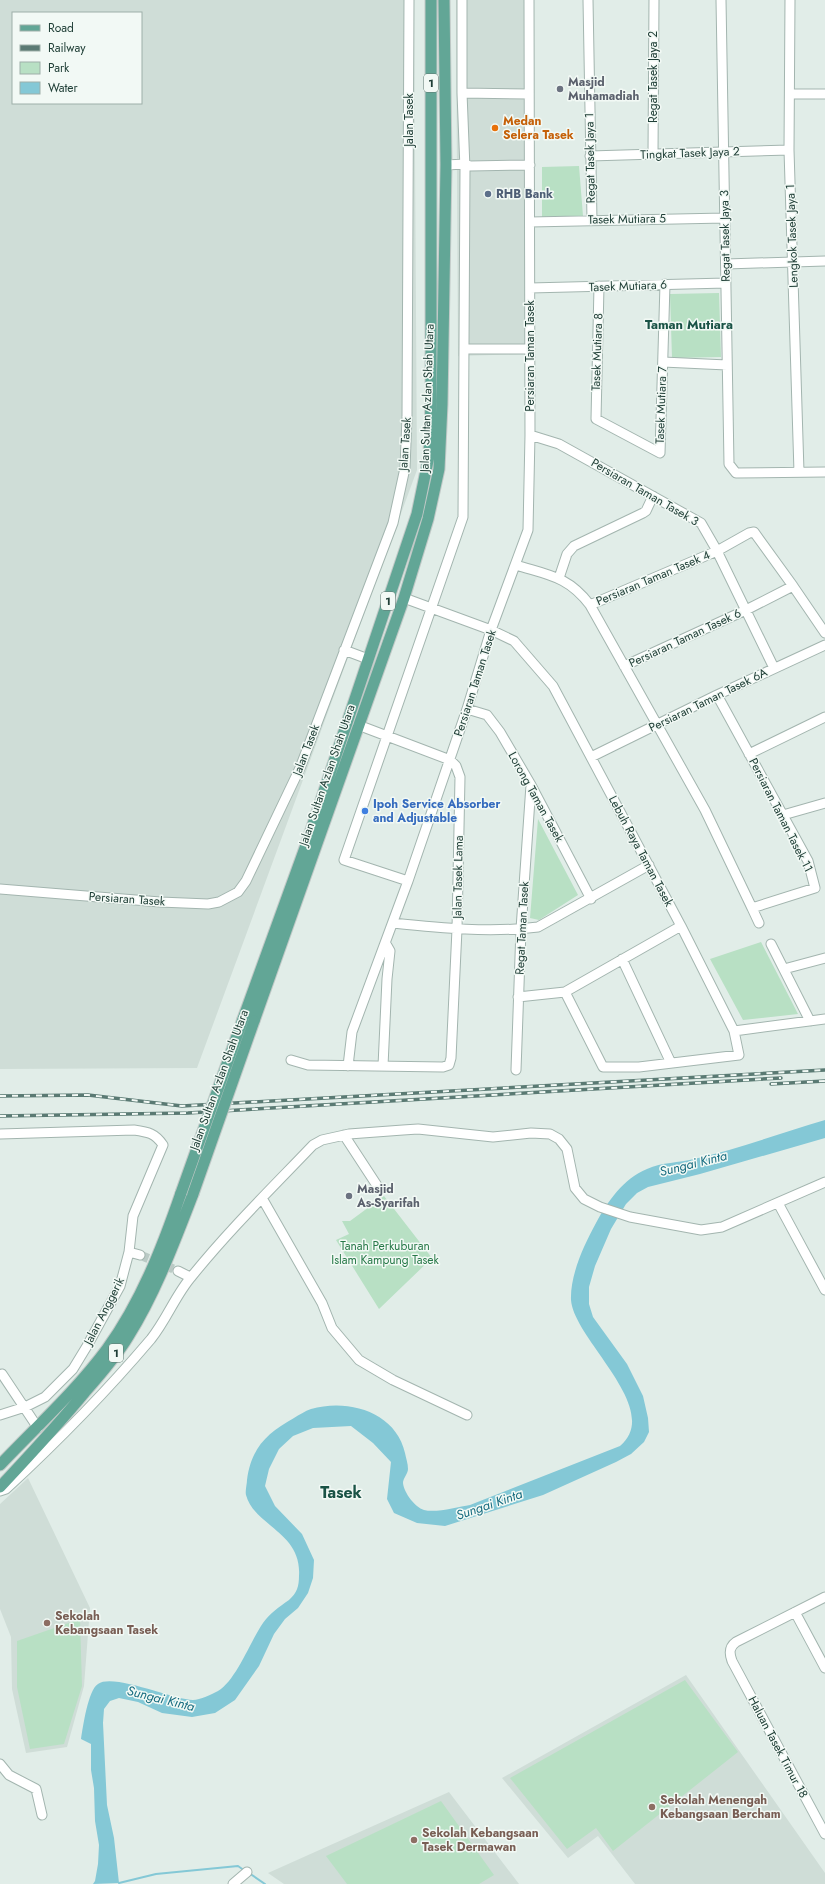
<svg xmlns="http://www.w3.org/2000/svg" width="825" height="1884" font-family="Jost,sans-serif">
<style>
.built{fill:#cfddd7;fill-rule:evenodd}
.green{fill:#b8e0c4}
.water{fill:#84c8d6}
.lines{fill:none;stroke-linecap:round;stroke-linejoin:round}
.stream{stroke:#84c8d6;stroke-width:2}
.minor-tunnel{stroke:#bacac5;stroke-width:9;stroke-dasharray:9 4.5;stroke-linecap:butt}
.minor-casing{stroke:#a3b5af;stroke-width:11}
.major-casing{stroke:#c1c9c7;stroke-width:13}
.minor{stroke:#fff;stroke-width:9}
.major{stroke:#62a696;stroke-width:11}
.rail-casing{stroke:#5a7a73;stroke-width:3.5}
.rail{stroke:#f2f9f5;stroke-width:2;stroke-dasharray:6;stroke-linecap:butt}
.major-bridge-casing{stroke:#c1c9c7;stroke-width:13;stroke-linecap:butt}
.major-bridge{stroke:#62a696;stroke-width:11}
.worship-dot{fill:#6b7280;stroke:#f2f9f5;stroke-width:1.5}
.food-dot{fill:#e8710a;stroke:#f2f9f5;stroke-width:1.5}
.service-dot{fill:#5c6f8a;stroke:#f2f9f5;stroke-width:1.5}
.shop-dot{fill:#3f7fe0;stroke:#f2f9f5;stroke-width:1.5}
.education-dot{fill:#8d6e63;stroke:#f2f9f5;stroke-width:1.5}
.labels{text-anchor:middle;stroke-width:3;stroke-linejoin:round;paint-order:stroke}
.shield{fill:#f2f9f5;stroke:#5f7770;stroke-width:1}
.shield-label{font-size:11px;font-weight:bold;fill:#203f37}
.street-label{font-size:12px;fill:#203f37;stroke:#f2f9f5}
.worship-label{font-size:12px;font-weight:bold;fill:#5b616d;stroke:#f2f9f5;text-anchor:start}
.food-label{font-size:12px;font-weight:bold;fill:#c56008;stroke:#f2f9f5;text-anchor:start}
.service-label{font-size:12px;font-weight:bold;fill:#4e5e75;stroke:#f2f9f5;text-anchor:start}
.shop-label{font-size:12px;font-weight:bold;fill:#366cbe;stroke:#f2f9f5;text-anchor:start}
.park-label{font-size:12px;fill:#277948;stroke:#f2f9f5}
.education-label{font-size:12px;font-weight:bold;fill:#785e54;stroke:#f2f9f5;text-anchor:start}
.neighbourhood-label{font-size:13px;font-weight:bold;fill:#1a5346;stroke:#f2f9f5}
.water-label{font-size:13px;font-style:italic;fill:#156b7f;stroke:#f2f9f5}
.district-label{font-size:16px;font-weight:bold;fill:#1a5346;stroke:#f2f9f5}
</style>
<rect width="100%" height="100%" fill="#e1ede8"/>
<path class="built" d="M0 0H414L417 470 197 1068 0 1069ZM13 13H141V103H13Z
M456 0H533V354L458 356Z
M28 1478 90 1608 84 1686 67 1747 26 1753 12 1689 11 1637 0 1609V1504Z
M686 1675 825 1873V1884H635L598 1836 568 1858 502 1778Z
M449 1792 519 1884H284L268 1873Z"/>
<path class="green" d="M579 166 583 216 542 217V167Z
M719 293 721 357 672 358 670 294Z
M538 819 578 895 539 920 530 918Z
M761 942 798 1014 743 1020 710 959Z
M384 1196 432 1258 379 1309 336 1240 349 1234 342 1221H350Z
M80 1619 82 1686 64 1744 30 1749 17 1687V1641Z
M685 1680 738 1752 613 1851 596 1828 567 1849 510 1778Z
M441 1801 494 1875 479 1884H347L326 1856Z"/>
<path class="water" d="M825 1120V1138L700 1174 648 1187 637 1193 626 1204 611 1229 595 1266 589 1287V1304L593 1317 627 1364 643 1396 648 1418 649 1432 644 1442 631 1454 616 1462 543 1495 445 1526 417 1523 394 1513 387 1499 391 1462 373 1443 351 1426 313 1428 293 1436 279 1449 269 1469 265 1486 275 1506 302 1534 314 1560 313 1578 308 1593 298 1608 285 1619 274 1634 259 1666 235 1700 215 1713 192 1717 162 1713 138 1702 119 1698 110 1701 104 1709 103 1723 107 1805 114 1838 119 1883 93 1884 95 1881 98 1864 99 1845 95 1821 94 1788 91 1770V1744L81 1739C83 1727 88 1690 98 1684 114 1673 173 1700 193 1700 200 1700 212 1694 218 1691 236 1681 251 1640 263 1623 270 1613 279 1607 289 1600 297 1593 299 1586 299 1576 302 1532 254 1526 246 1495 245 1491 247 1484 247 1480 251 1448 267 1433 294 1418 299 1415 305 1411 311 1409 348 1398 396 1412 405 1453 406 1458 408 1464 408 1469 408 1474 403 1478 403 1483 404 1493 415 1507 424 1510 436 1513 458 1507 470 1505L620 1446C664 1409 574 1340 571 1300 570 1275 584 1245 596 1223 608 1201 623 1179 647 1169 662 1162 679 1163 694 1159 738 1149 781 1133 825 1120Z"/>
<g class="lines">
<path class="stream" d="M249 1873 265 1884
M119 1883 156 1874 238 1866 245 1871"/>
<path class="minor-tunnel" d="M140 1255 178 1271"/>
<g class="minor-casing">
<path id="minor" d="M588 0 592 220
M721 0 729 464 736 473 825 472
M790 0 789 150 799 472
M462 93 529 94
M790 94H825
M653 154 654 0
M590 156 789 150
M446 165 465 164 470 166 530 165
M530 222 725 218
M726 264 825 261
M599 286 596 419 660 453 665 284
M530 288 726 283
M464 349H530
M663 362 727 365
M530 435 559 444 701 523 716 549 774 668
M516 565C548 575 568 576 590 605L705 810 752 908 815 888 808 861 717 695
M559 578 567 554 574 546 643 513 646 511 653 496
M404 598 491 630 514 641 553 686 681 926 734 1031 739 1055 639 1067H603L565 992
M590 605 717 551 749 533 754 532 793 586 825 633
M344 650 368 659
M624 666 746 610 793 586
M467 709 487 715 500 732 531 785 591 899
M749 754 825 717
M591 757 717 695 825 645
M783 815 825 803
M408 881 344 860 463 517 465 169 462 93V0
M0 889 160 902 208 904 219 902 238 892 246 881 300 768 393 523 405 468 407 417 409 0
M752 908 759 923
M393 923C441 928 490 933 538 927L649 865
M771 944 810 1021
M622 959 671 1063
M784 969 825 958
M518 997 565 992 681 926
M734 1031 825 1019
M291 1060 308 1065 443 1067 449 1065 451 1058 457 929 460 777 456 766 450 760 358 725
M348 1066 352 1032 408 881 467 709 491 630 528 530 530 435 529 0
M383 1066 387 979 390 951 386 944
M516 1070 521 929 531 785
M0 1134 134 1130C148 1132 155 1133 163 1145L133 1216 129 1252 120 1286 87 1346 73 1369 45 1397 25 1407 0 1415
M344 1135 378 1187
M262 1198 322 1303 332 1328 359 1360 393 1380 467 1415
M778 1203 825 1290
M129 1252 140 1255
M178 1271 190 1277
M2 1374 38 1428
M0 1491 6 1489C57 1442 106 1392 151 1339 167 1319 176 1294 192 1276 229 1230 272 1188 313 1145L322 1140 349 1134 403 1130 418 1129 493 1137 531 1133 550 1134 559 1139 567 1149 575 1188 584 1199 600 1207 630 1217 701 1230 722 1227 825 1182
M825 1597 736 1642C729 1647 729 1653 732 1661L825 1834
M795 1612 825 1668
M0 1764 9 1775 36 1789 42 1815
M233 1884 247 1872"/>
</g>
<g class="major-casing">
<path id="major" d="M243 1019 306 845 417 514 429 456 431 401V0
M254 1021 404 598 428 519 439 469 442 404 446 165 444 0
M0 1465C36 1427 75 1392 107 1349 141 1302 162 1248 181 1193
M0 1487C29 1456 58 1425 85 1392 100 1375 116 1357 128 1337 156 1292 174 1243 193 1194"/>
</g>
<use href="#minor" class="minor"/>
<use href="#major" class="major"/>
<g class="rail-casing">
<path id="rail" d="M771 1084 825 1081
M0 1096 88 1095 182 1106 825 1070
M0 1116 188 1113 781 1078"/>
</g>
<use href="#rail" class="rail"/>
<g class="major-bridge-casing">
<path id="major-bridge" d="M181 1193 243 1019
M193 1194 254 1021"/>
</g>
<use href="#major-bridge" class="major-bridge"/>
</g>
<g class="worship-dot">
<circle cx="560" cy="89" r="4"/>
<circle cx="349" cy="1196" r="4"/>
</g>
<circle class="food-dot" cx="495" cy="128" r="4"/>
<circle class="service-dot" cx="488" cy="194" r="4"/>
<circle class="shop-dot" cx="365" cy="811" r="4"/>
<g class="education-dot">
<circle cx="47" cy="1623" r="4"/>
<circle cx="652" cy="1807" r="4"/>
<circle cx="414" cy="1840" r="4"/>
</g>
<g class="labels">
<g class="shield">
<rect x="424" y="74" width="14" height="18" rx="3"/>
<rect x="381" y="592" width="14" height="18" rx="3"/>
<rect x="109" y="1344" width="14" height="18" rx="3"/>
</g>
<g class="shield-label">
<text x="431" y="87">1</text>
<text x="388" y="605">1</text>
<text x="116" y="1357">1</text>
</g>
<g class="street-label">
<text transform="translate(653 77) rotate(-90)" y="4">Regat Tasek Jaya 2</text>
<text transform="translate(409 120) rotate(-90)" y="4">Jalan Tasek</text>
<text transform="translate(690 153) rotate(-2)" y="4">Tingkat Tasek Jaya 2</text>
<text transform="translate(590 158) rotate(-91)" y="4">Regat Tasek Jaya 1</text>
<text transform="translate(627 219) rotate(-1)" y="4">Tasek Mutiara 5</text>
<text transform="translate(725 236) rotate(-91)" y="4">Regat Tasek Jaya 3</text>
<text transform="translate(792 236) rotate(-92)" y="4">Lengkok Tasek Jaya 1</text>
<text transform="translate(628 286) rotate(-2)" y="4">Tasek Mutiara 6</text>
<text transform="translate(597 352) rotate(-88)" y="4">Tasek Mutiara 8</text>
<text transform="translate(530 356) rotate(-90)" y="4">Persiaran Taman Tasek</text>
<text transform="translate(427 398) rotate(-88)" y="4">Jalan Sultan Azlan Shah Utara</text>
<text transform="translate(661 405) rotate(-88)" y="4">Tasek Mutiara 7</text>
<text transform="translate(405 444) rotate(-86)" y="4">Jalan Tasek</text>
<text transform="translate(645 492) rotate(30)" y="4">Persiaran Taman Tasek 3</text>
<text transform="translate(653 578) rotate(-23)" y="4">Persiaran Taman Tasek 4</text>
<text transform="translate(685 638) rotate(-25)" y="4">Persiaran Taman Tasek 6</text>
<text transform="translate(475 683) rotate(-72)" y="4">Persiaran Taman Tasek</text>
<text transform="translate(708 700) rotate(-26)" y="4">Persiaran Taman Tasek 6A</text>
<text transform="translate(306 750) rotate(-69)" y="4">Jalan Tasek</text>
<text transform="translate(327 775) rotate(-71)" y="4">Jalan Sultan Azlan Shah Utara</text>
<text transform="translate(536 797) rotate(61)" y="4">Lorong Taman Tasek</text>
<text transform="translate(781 815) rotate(63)" y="4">Persiaran Taman Tasek 11</text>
<text transform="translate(641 851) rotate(62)" y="4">Lebuh Raya Taman Tasek</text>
<text transform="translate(458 877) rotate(-89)" y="4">Jalan Tasek Lama</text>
<text transform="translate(127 899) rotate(4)" y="4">Persiaran Tasek</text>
<text transform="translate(522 928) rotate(-87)" y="4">Regat Taman Tasek</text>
<text transform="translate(219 1080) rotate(-70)" y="4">Jalan Sultan Azlan Shah Utara</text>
<text transform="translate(104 1311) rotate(-63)" y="4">Jalan Anggerik</text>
<text transform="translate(778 1747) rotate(62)" y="4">Haluan Tasek Timur 18</text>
</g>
<g class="worship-label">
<text x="568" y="86">Masjid<tspan x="568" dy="14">Muhamadiah</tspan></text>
<text x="357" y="1193">Masjid<tspan x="357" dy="14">As-Syarifah</tspan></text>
</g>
<g class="food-label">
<text x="503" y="125">Medan<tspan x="503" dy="14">Selera Tasek</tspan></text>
</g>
<g class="service-label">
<text x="496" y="198">RHB Bank</text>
</g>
<g class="shop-label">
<text x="373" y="808">Ipoh Service Absorber<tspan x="373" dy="14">and Adjustable</tspan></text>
</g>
<g class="park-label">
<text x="385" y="1250">Tanah Perkuburan<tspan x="385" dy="14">Islam Kampung Tasek</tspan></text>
</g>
<g class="education-label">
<text x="55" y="1620">Sekolah<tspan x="55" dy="14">Kebangsaan Tasek</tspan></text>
<text x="660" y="1804">Sekolah Menengah<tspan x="660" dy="14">Kebangsaan Bercham</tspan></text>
<text x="422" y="1837">Sekolah Kebangsaan<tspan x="422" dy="14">Tasek Dermawan</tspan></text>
</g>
<g class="neighbourhood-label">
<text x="689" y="329">Taman Mutiara</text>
</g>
<g class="water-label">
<text transform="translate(693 1163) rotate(-14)" y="5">Sungai Kinta</text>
<text transform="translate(489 1504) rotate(-19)" y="5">Sungai Kinta</text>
<text transform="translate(161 1698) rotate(14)" y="5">Sungai Kinta</text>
</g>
<g class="district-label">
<text x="341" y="1498">Tasek</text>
</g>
</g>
<rect x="12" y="12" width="130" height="92" fill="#f2f9f5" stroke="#9eafa9"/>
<rect x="20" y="25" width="20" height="6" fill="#62a696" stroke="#9eafa9"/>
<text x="48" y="32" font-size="12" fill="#203f37">Road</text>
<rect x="20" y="45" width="20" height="6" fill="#5a7a73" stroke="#9eafa9"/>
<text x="48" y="52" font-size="12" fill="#203f37">Railway</text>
<rect x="20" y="62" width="20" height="12" fill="#b8e0c4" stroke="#9eafa9"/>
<text x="48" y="72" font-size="12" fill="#203f37">Park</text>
<rect x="20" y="82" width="20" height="12" fill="#84c8d6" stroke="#9eafa9"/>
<text x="48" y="92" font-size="12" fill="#203f37">Water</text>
</svg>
